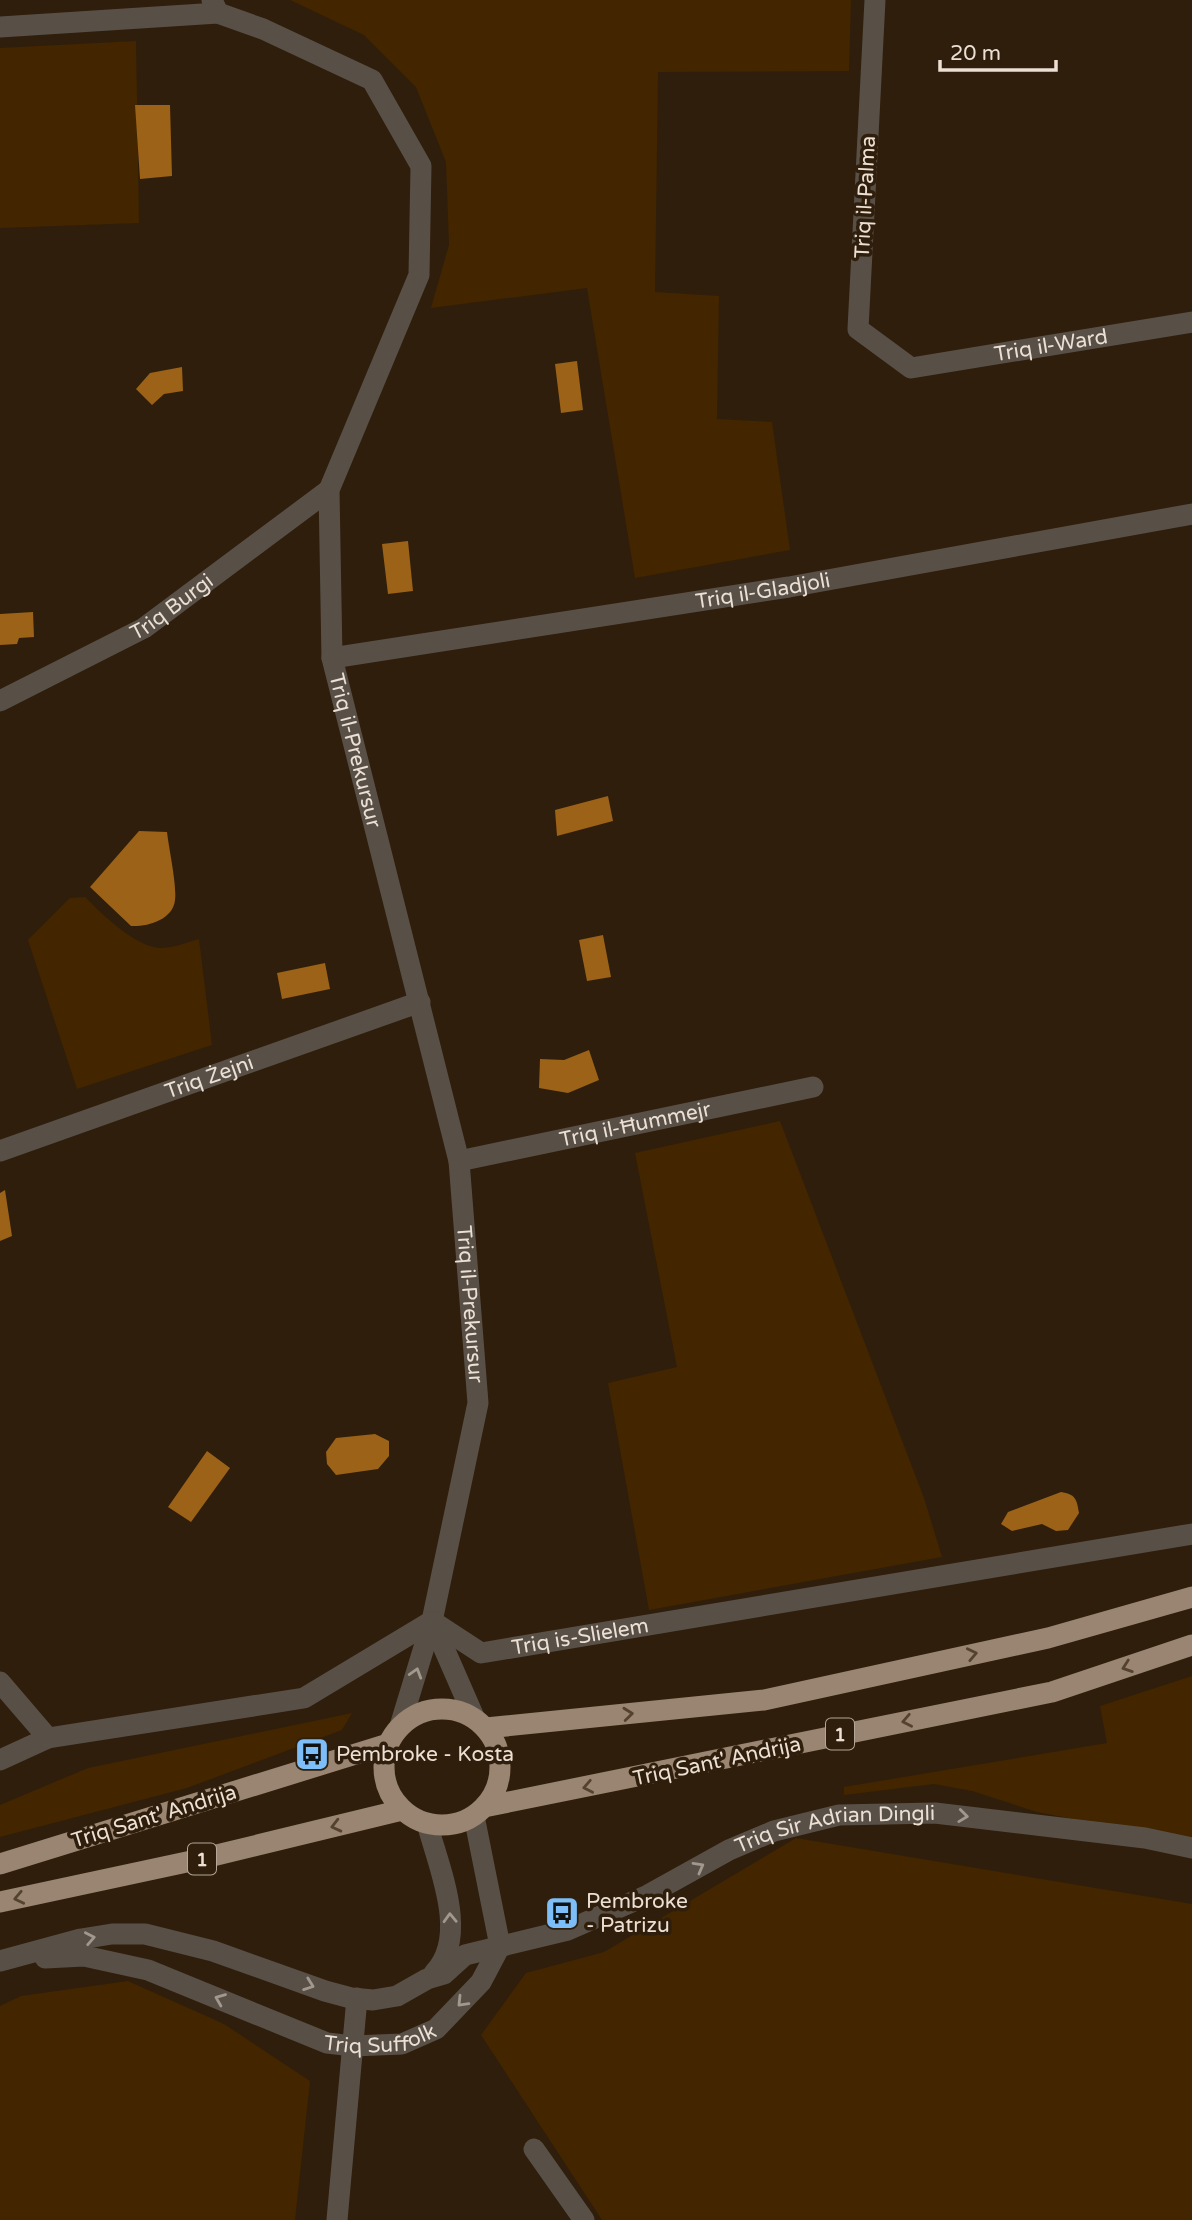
<svg xmlns="http://www.w3.org/2000/svg" width="1192" height="2220" font-family="'Varela Round',sans-serif">
<style>
.green{fill:#432500}
.water{fill:#9c6217}
.lines{fill:none;stroke-linecap:round;stroke-linejoin:round}
.minor{stroke:#585047;stroke-width:21}
.trunk{stroke:#998571;stroke-width:21}
.oneway{stroke:#54422f}
.oneway2{stroke:#a2988e}
.labels{text-anchor:middle;stroke-width:7;stroke-linejoin:round;paint-order:stroke}
.shield{fill:#2f1e0b;stroke:#b3a698;stroke-width:2}
.shield-label{font-size:19px;font-weight:bold;fill:#ece0d5}
.street-label{font-size:21px;fill:#ece0d5;stroke:#2f1e0b}
.poi-label{font-size:21px;fill:#ece0d5;stroke:#2f1e0b;text-anchor:start}
</style>
<rect width="100%" height="100%" fill="#2f1e0b"/>
<path class="green" d="M290 0H851L849 71 658 72 655 292 719 296 717 419 772 422 790 550 635 578 587 288 431 308 449 245 446 162 416 87 364 35Z
M136 41 139 223 0 228V48Z
M85 897C102 914 135 947 161 948 173 948 188 942 199 939L212 1045 77 1089 28 940 70 898Z
M780 1121 924 1498 942 1557 649 1610 608 1383 677 1367 635 1153Z
M1192 1676V1842L1037 1812 972 1791 934 1784 844 1795V1787L1107 1743 1100 1706Z
M352 1713 342 1730 187 1788 0 1837V1805L88 1768Z
M796 1838 1192 1904V2220H602L481 2035 526 1973 604 1952Z
M128 1981 224 2024 310 2081 295 2220H0V2006L21 1996Z"/>
<path class="water" d="M135 105H170L172 176 140 179Z
M577 361 583 410 561 413 555 364Z
M182 367 183 391 164 394 152 405 136 389 150 373Z
M408 541 413 591 388 594 382 544Z
M33 612 34 637 19 638 17 644 0 645V614Z
M608 796 613 821 557 836 555 810Z
M139 831 167 832C169 849 177 885 175 900 173 920 147 927 131 926L90 887Z
M603 935 611 977 587 981 579 940Z
M325 963 330 989 282 999 277 973Z
M589 1050 599 1080 568 1093 539 1088 540 1059 564 1060Z
M5 1190 12 1236 0 1241V1193Z
M375 1434 389 1441V1456L378 1469 336 1475 327 1464 326 1452 336 1438Z
M207 1451 230 1468 191 1522 168 1507Z
M1061 1492C1075 1494 1077 1499 1079 1513L1068 1530 1056 1531 1042 1524 1012 1531 1001 1524 1008 1512Z"/>
<g class="lines">
<g class="minor">
<path id="s1" d="M212 0 218 13 263 29 372 80 421 166 419 275 329 490 332 658 459 1161 478 1403 432 1621 400 1726"/>
<path id="s2" d="M875 0 858 329 911 368 1192 322"/>
<path d="M0 27 218 13"/>
<path id="s3" d="M332 658 789 587 1192 514"/>
<path id="s4" d="M0 701 144 628 329 490"/>
<path id="s5" d="M0 1151 420 1002"/>
<path id="s6" d="M459 1161 813 1087"/>
<path id="s7" d="M432 1621 481 1653 1192 1534"/>
<path d="M432 1621 474 1717"/>
<path d="M0 1682 48 1738"/>
<path d="M0 1760 48 1738 304 1698 432 1621"/>
<path d="M474 1816 500 1946"/>
<path d="M427 1823C438 1866 470 1936 434 1973"/>
<path id="s8" d="M45 1958 84 1956 148 1970 327 2043 353 2046 402 2044 436 2029 481 1982 500 1946"/>
<path id="s9" d="M0 1961 81 1939 112 1934H145L213 1951 325 1991 351 1998 373 2000 397 1996 427 1979 444 1974 465 1955 568 1930 648 1895 729 1850 774 1831 839 1815 935 1813 1145 1838 1192 1848"/>
<path d="M534 2149 584 2220"/>
<path d="M337 2220 357 1998"/>
</g>
<path class="trunk" d="M384 1767a58 58 0 1 1 116 0a58 58 0 1 1-116 0Z
M486 1728 764 1700 1048 1638 1192 1597
M484 1807 1052 1692 1192 1645
M0 1864 388 1744
M0 1902 196 1860 402 1810"/>
</g>
<defs><path id="oneway-chevron" d="M-2-3.5L2.5 0L-2 3.5" fill="none" stroke-width="1.6" stroke-linecap="round" stroke-linejoin="round" transform="scale(1.75)"/></defs>
<g class="oneway">
<use href="#oneway-chevron" transform="translate(972 1654) rotate(-12)"/>
<use href="#oneway-chevron" transform="translate(1127 1667) rotate(161)"/>
<use href="#oneway-chevron" transform="translate(628 1714) rotate(-6)"/>
<use href="#oneway-chevron" transform="translate(907 1721) rotate(169)"/>
<use href="#oneway-chevron" transform="translate(588 1787) rotate(169)"/>
<use href="#oneway-chevron" transform="translate(336 1826) rotate(166)"/>
<use href="#oneway-chevron" transform="translate(19 1898) rotate(168)"/>
</g>
<g class="oneway2">
<use href="#oneway-chevron" transform="translate(416 1673) rotate(-73)"/>
<use href="#oneway-chevron" transform="translate(963 1816) rotate(7)"/>
<use href="#oneway-chevron" transform="translate(699 1867) rotate(-29)"/>
<use href="#oneway-chevron" transform="translate(450 1918) rotate(-92)"/>
<use href="#oneway-chevron" transform="translate(90 1938) rotate(-11)"/>
<use href="#oneway-chevron" transform="translate(309 1985) rotate(20)"/>
<use href="#oneway-chevron" transform="translate(220 1999) rotate(-158)"/>
<use href="#oneway-chevron" transform="translate(462 2002) rotate(134)"/>
</g>
<defs>
<g id="bus-square" transform="scale(1.75)"><rect x="-9" y="-9" width="18" height="18" rx="4" fill="#7dbef9" stroke="#2f1e0b"/><path d="M-5-6H5V4H4V6H2V4H-2V6H-4V4H-5ZM-3.5-4V0h7V-4ZM-3.5 1.2v1.5H-2V1.2ZM2 1.2v1.5H3.5V1.2Z" fill="#111"/></g>
</defs>
<g fill-rule="evenodd">
<use href="#bus-square" x="312" y="1754"/>
<use href="#bus-square" x="562" y="1913"/>
</g>
<g class="labels">
<g class="shield">
<rect x="826" y="1718.5" width="28" height="31" rx="5"/>
<rect x="188" y="1843.5" width="28" height="31" rx="5"/>
</g>
<g class="shield-label">
<text x="840" y="1741">1</text>
<text x="202" y="1866">1</text>
</g>
<g class="street-label">
<text transform="translate(865 197) rotate(-87)" y="7">Triq il-Palma</text>
<text dy="7" stroke="none"><textPath href="#s2" startOffset="537">Triq il-Ward</textPath></text>
<text dy="7" stroke="none"><textPath href="#s3" startOffset="436">Triq il-Gladjoli</textPath></text>
<text dy="7" stroke="none"><textPath href="#s4" startOffset="196">Triq Burgi</textPath></text>
<text dy="7" stroke="none"><textPath href="#s1" startOffset="887">Triq il-Prekursur</textPath></text>
<text dy="7" stroke="none"><textPath href="#s5" startOffset="222">Triq Żejni</textPath></text>
<text dy="7" stroke="none"><textPath href="#s6" startOffset="180">Triq il-Ħummejr</textPath></text>
<text dy="7" stroke="none"><textPath href="#s1" startOffset="1454">Triq il-Prekursur</textPath></text>
<text dy="7" stroke="none"><textPath href="#s7" startOffset="159">Triq is-Slielem</textPath></text>
<text transform="translate(717 1761) rotate(-12)" y="7">Triq Sant' Andrija</text>
<text transform="translate(154 1816) rotate(-17)" y="7">Triq Sant' Andrija</text>
<text dy="7" stroke="none"><textPath href="#s9" startOffset="887">Triq Sir Adrian Dingli</textPath></text>
<text dy="7" stroke="none"><textPath href="#s8" startOffset="352">Triq Suffolk</textPath></text>
</g>
<g class="poi-label">
<text x="336" y="1761">Pembroke - Kosta</text>
<text x="586" y="1908">Pembroke<tspan x="586" dy="24">- Patrizu</tspan></text>
</g>
</g>
<path d="M940 60v10h116v-10" fill="none" stroke="#ece0d5" stroke-width="3.5"/>
<text x="950" y="60" font-size="21" fill="#ece0d5" stroke="#2f1e0b" stroke-width="5" paint-order="stroke">20 m</text>
</svg>
